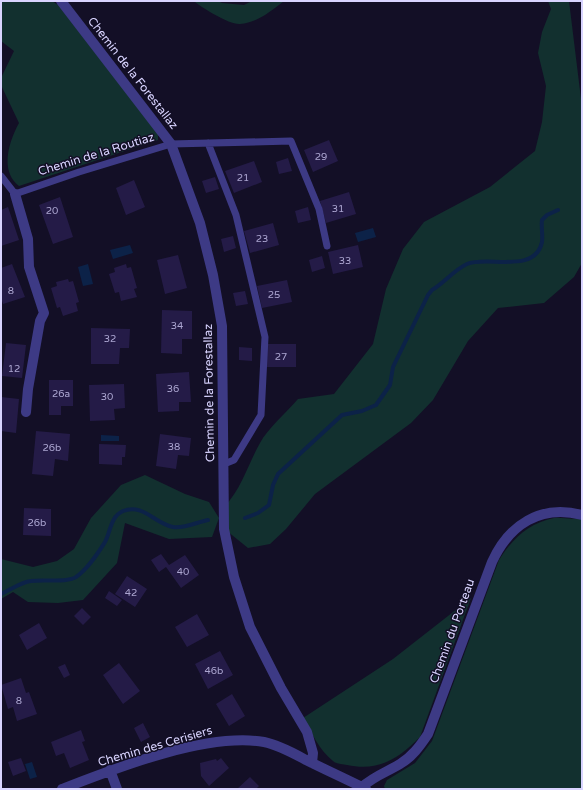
<svg xmlns="http://www.w3.org/2000/svg" width="583" height="790" font-family="'Varela Round',sans-serif">
<style>
.green{fill:#12302f}
.water{fill:#0c2248}
.lines{fill:none;stroke-linecap:round;stroke-linejoin:round}
.stream{stroke:#0c2248;stroke-width:4}
.building{fill:#241b47}
.service{stroke:#3d3a85;stroke-width:7}
.minor{stroke:#3d3a85;stroke-width:10}
.labels{text-anchor:middle;stroke-width:3;stroke-linejoin:round;paint-order:stroke}
.number-label{font-size:10px;fill:#aca6d1}
.street-label{font-size:12px;fill:#d9d4ff;stroke:#130f26}
</style>
<rect width="100%" height="100%" fill="#130f26"/>
<path class="green" d="M1 1H52L58 5 158 133V140L19 186C0 172 8 143 19 123L1 85V78L14 51 1 41Z
M194 1H218L222 3 244 5 252 1H284C271 11 257 23 240 24 230 25 202 8 194 1Z
M548 1H569L582 107V263L574 277 544 303 498 308 468 341 433 400 411 423 315 494 286 529 270 544 248 548 227 531 224 507C241 490 248 464 260 443 268 428 287 412 298 399L334 394 373 344 386 289 403 249 424 222 490 187 535 151 542 122 546 86 538 53 542 32 551 9Z
M145 475 185 494 209 502 219 518 212 537 169 539 125 523 117 563 83 600 58 603 28 602 13 592 1 599V559L33 567 57 561 74 549 91 518 121 485Z
M582 517V789H385L384 786 387 780 415 763 432 741 499 560C512 539 529 523 554 518 564 517 573 521 582 517Z
M471 598 420 737C399 758 379 772 347 765 343 764 336 764 333 761 319 750 312 733 303 718L393 659Z"/>
<path class="water" d="M373 228 376 237 358 242 355 233Z
M130 245 133 253 113 259 110 250Z
M88 264 93 284 83 286 78 267Z
M101 435 119 436V441H101Z
M32 762 37 777 30 779 25 764Z"/>
<g class="lines">
<path class="stream" d="M245 518 258 513 269 505 273 485 278 474 342 415 362 411 376 405 390 385 393 367 428 295 432 290C444 283 454 270 467 264 487 255 535 275 542 242 543 235 541 227 542 220L547 215 558 210
M1 594C10 590 21 582 31 581 43 579 68 583 76 577 88 569 98 553 105 542 111 531 110 517 123 511 143 503 155 524 173 527 184 529 197 522 208 520"/>
</g>
<path class="building" d="M329 140 338 161 313 172 304 150Z
M288 158 292 171 279 174 276 162Z
M254 161 262 182 234 193 225 171Z
M215 177 219 189 206 193 202 181Z
M134 180 145 207 126 215 116 188Z
M349 192 356 214 326 223 320 201Z
M60 197 73 237 53 244 39 205Z
M8 207 19 240 1 246V210Z
M308 207 311 220 298 223 295 211Z
M273 223 279 245 250 253 244 231Z
M233 236 236 248 224 252 221 239Z
M358 245 363 267 333 274 328 252Z
M178 255 187 288 165 294 157 260Z
M322 256 325 268 312 272 309 260Z
M12 264 25 297 3 304 1 298V268Z
M126 264 127 268 131 267 137 288 134 289 137 297 121 301 119 292 115 293 109 274 115 272 114 268Z
M68 279 69 282 73 281 79 302 76 303 78 311 63 316 60 307 57 308 51 288 57 286 56 282Z
M287 280 292 302 262 308 257 286Z
M245 291 248 304 236 306 233 293Z
M162 310 192 311V339H182V354L161 353Z
M91 328 130 329 129 348H120L119 364H91Z
M6 343 26 345 22 378 2 376Z
M266 344H296V367H266Z
M239 347 252 348V361L239 360Z
M189 372 191 402H179V411L158 412 156 374Z
M49 380H73V406H61V415H49Z
M124 384 125 408 114 409 115 420 90 421 89 385Z
M1 397 19 399 16 433 1 431Z
M36 431 70 434 68 461 55 459 53 476 32 474Z
M160 434 191 438 189 456 178 455 176 469 156 466Z
M99 444 126 445 125 457H122V465L99 464Z
M24 508 51 509V536L23 535Z
M161 554 169 565 185 555 199 575 181 588 166 567 159 572 151 560Z
M127 576 147 589 135 607 115 594Z
M109 591 122 600 117 606 105 598Z
M82 608 91 617 83 625 74 616Z
M197 614 209 635 187 647 175 627Z
M39 623 47 638 27 650 19 635Z
M220 651 233 675 208 689 195 664Z
M119 663 140 691 123 704 103 675Z
M65 664 70 675 64 678 58 667Z
M21 678 26 693 29 692 37 714 17 721 13 707 8 709 1 685Z
M232 694 245 716 229 726 216 704Z
M143 723 150 737 141 742 134 728Z
M81 730 85 741 82 742 89 760 70 768 64 753 56 756 51 742Z
M21 758 26 771 13 776 8 762Z
M221 758 229 768 209 786 201 776 200 763 216 759 217 761Z
M250 777 259 786 256 789H237Z"/>
<g class="lines">
<path class="service" d="M208 143 236 215 265 337 261 415 234 460 224 464
M1 176 15 194 79 172 171 144 291 141 319 209 327 246"/>
<path class="minor" d="M61 1 171 144 200 223 213 275 222 326 224 529 234 577 250 627 281 688 307 732 313 753 312 763
M15 194 28 239 29 267 44 313 40 321 28 389 26 412
M110 770 117 789
M362 787C374 776 387 772 400 764 412 757 420 746 428 734L492 562C509 525 540 504 582 515
M62 789C116 768 207 732 264 742 279 745 293 753 306 760 326 770 346 779 366 789"/>
</g>
<g class="labels">
<g class="number-label">
<text x="321" y="160">29</text>
<text x="243" y="181">21</text>
<text x="338" y="212">31</text>
<text x="52" y="214">20</text>
<text x="262" y="242">23</text>
<text x="345" y="264">33</text>
<text x="11" y="294">8</text>
<text x="274" y="298">25</text>
<text x="177" y="329">34</text>
<text x="110" y="342">32</text>
<text x="281" y="360">27</text>
<text x="14" y="372">12</text>
<text x="173" y="392">36</text>
<text x="61" y="397">26a</text>
<text x="107" y="400">30</text>
<text x="174" y="450">38</text>
<text x="52" y="451">26b</text>
<text x="37" y="526">26b</text>
<text x="183" y="575">40</text>
<text x="131" y="596">42</text>
<text x="214" y="674">46b</text>
<text x="19" y="704">8</text>
</g>
<g class="street-label">
<text transform="translate(133 73) rotate(52)" y="4">Chemin de la Forestallaz</text>
<text transform="translate(96 154) rotate(-17)" y="4">Chemin de la Routiaz</text>
<text transform="translate(209 393) rotate(-91)" y="4">Chemin de la Forestallaz</text>
<text transform="translate(452 631) rotate(-70)" y="4">Chemin du Porteau</text>
<text transform="translate(155 746) rotate(-16)" y="4">Chemin des Cerisiers</text>
</g>
</g>
<rect width="583" height="790" fill="none" stroke="#d9d4ff" stroke-width="4"/>
</svg>
